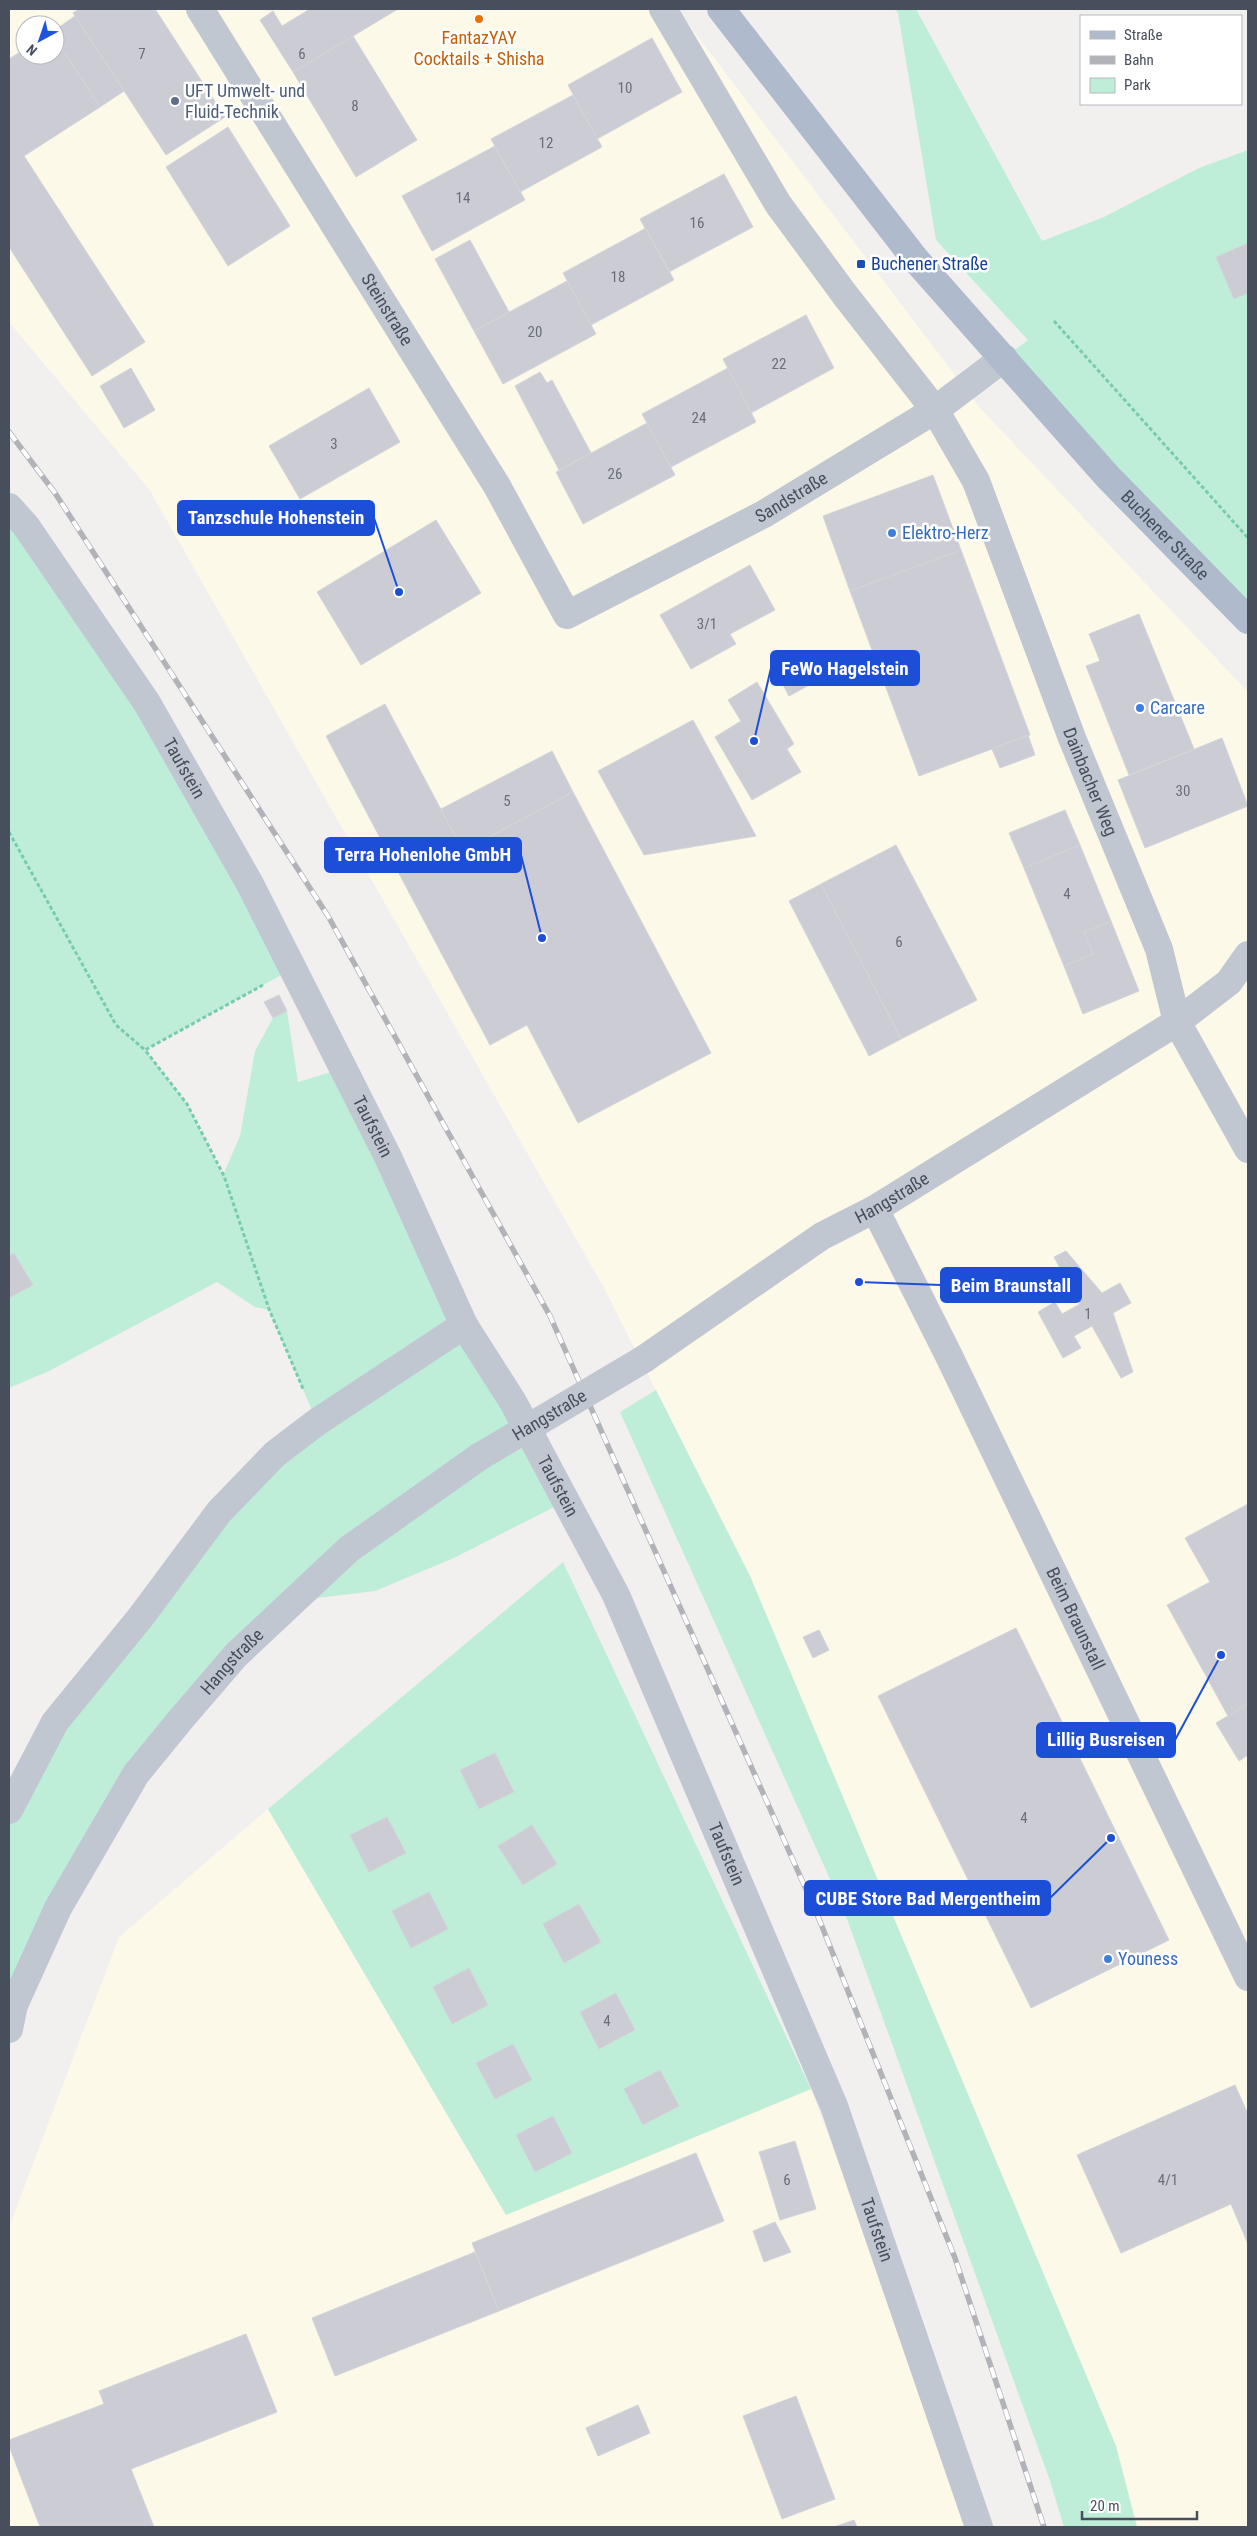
<svg xmlns="http://www.w3.org/2000/svg" width="1257" height="2536" font-family="'Roboto Condensed',sans-serif">
<style>
.commercial{fill:#fcf9e9;fill-rule:evenodd}
.green{fill:#bfeed8}
.building{fill:#cccdd4;stroke:#d3d4da}
.lines{fill:none;stroke-linecap:round;stroke-linejoin:round}
.path{stroke:#78cbaf;stroke-width:3;stroke-dasharray:4 2.5;stroke-linecap:butt}
.minor{stroke:#c0c7d1;stroke-width:28}
.major{stroke:#afbacd;stroke-width:28}
.rail-casing{stroke:#b1b3b9;stroke-width:5.5}
.rail{stroke:#fff;stroke-width:4;stroke-dasharray:11;stroke-linecap:butt}
.minor-bridge{stroke:#c0c7d1;stroke-width:28}
.food-dot{fill:#e8710a;stroke:#fff;stroke-width:2}
.service-dot{fill:#5c6f8a;stroke:#fff;stroke-width:2}
.transit-dot{fill:#1a4fb4;stroke:#fff;stroke-width:2}
.shop-dot{fill:#3f7fe0;stroke:#fff;stroke-width:2}
.labels{text-anchor:middle;stroke-width:5;stroke-linejoin:round;paint-order:stroke}
.number-label{font-size:15px;fill:#696e7a}
.food-label{font-size:18px;fill:#c56008;stroke:#fff}
.service-label{font-size:18px;fill:#4e5e75;stroke:#fff;text-anchor:start}
.transit-label{font-size:18px;fill:#164399;stroke:#fff;text-anchor:start}
.street-label{font-size:18px;fill:#484f5c;stroke:#fff}
.shop-label{font-size:18px;fill:#366cbe;stroke:#fff;text-anchor:start}
.leader{fill:none;stroke:#1d4ed8;stroke-width:2}
.callout-dot{fill:#1d4ed8;stroke:#fff;stroke-width:2}
.callout{fill:#1d4ed8;stroke:#1d4ed8;stroke-width:2}
.callout-label{font-size:19px;text-anchor:middle;font-weight:bold;fill:#fff}
</style>
<rect width="100%" height="100%" fill="#f2efef"/>
<path class="commercial" d="M9 9H677L980 408 1248 692V2527H1137L1116 2446 750 1576 604 1288 149 489 9 322ZM25 25H55V55H25Z
M268 1809 506 2215 811 2089 940 2436 967 2527H9V2227L119 1937Z"/>
<path class="green" d="M895 9H916L1042 241 1104 217 1199 168 1248 150V620L1004 358 1028 340 936 240 898 13Z
M9 507 26 526 294 968 145 1050 187 1104 223 1175 240 1136 255 1051 273 1018 287 1011 298 1082 344 1068 566 1501 454 1558 375 1591 293 1601 136 1774 9 2029V1810L140 1618 317 1422 269 1310 255 1307 217 1282 49 1371 9 1388Z
M656 1390 750 1576 1116 2446 1137 2527H1064L1050 2481 843 1908 620 1412Z
M563 1562 811 2089 506 2215 268 1809Z"/>
<path class="building" d="M79 9H155L225 117 166 155 73 13Z
M310 9H398L293 72 260 20 273 11 282 26Z
M75 16 124 91 100 107 55 38V30Z
M353 36 417 140 356 177 293 72Z
M55 38 100 107 24 156 145 342 92 376 9 247V59L25 49V55H55Z
M652 38 682 92 597 139 568 85Z
M573 95 602 147 520 192 491 139Z
M228 127 290 226 228 266 166 167Z
M495 146 525 200 432 251 402 196Z
M724 174 753 227 669 272 640 219Z
M646 228 674 280 591 325 563 273Z
M470 240 509 312 474 331 435 259Z
M1248 243V293L1234 299 1216 257Z
M567 281 596 334 503 384 474 331Z
M806 315 834 368 751 413 723 359Z
M131 368 155 410 124 428 100 386Z
M728 368 756 422 671 467 642 414Z
M540 372 547 383 552 380 591 453 559 470 515 386Z
M369 388 400 442 300 499 269 446Z
M647 423 675 475 583 524 556 472Z
M933 475 961 550 850 591 823 516Z
M436 520 481 593 361 665 317 592Z
M961 550 1030 735 919 776 850 591Z
M750 565 775 610 730 634 736 644 691 669 660 615Z
M1139 614 1194 749 1129 775 1086 666 1100 661 1089 634Z
M814 655 826 676 789 696 778 675Z
M757 682 794 744 787 749 801 772 752 800 715 737 741 721 728 700Z
M385 704 463 851 573 792 711 1053 578 1123 527 1025 490 1045 326 736Z
M693 720 756 836 644 855 598 771Z
M1028 735 1035 755 1000 768 992 749Z
M1222 738 1248 806 1145 848 1118 780Z
M552 751 573 792 463 851 441 809Z
M1065 810 1080 845 1024 868 1009 833Z
M896 845 977 1000 901 1039 821 884Z
M1080 845 1111 921 1084 932 1093 954 1064 966 1024 868Z
M821 884 901 1039 869 1056 789 901Z
M1111 921 1139 991 1083 1014 1064 966 1093 954 1084 932Z
M279 995 287 1011 273 1018 264 1002Z
M1066 1251 1102 1293 1120 1283 1131 1303 1113 1313 1133 1372 1121 1378 1092 1326 1074 1336 1081 1348 1063 1358 1038 1312 1055 1302 1062 1314 1080 1304 1054 1257Z
M14 1253 33 1285 9 1298V1256Z
M1248 1504V1704L1228 1716 1167 1605 1210 1582 1185 1538Z
M1016 1628 1169 1940 1031 2008 878 1696Z
M819 1630 829 1650 813 1658 803 1637Z
M1248 1704V1755L1239 1761 1216 1723Z
M495 1753 514 1792 479 1809 460 1770Z
M387 1817 406 1853 369 1872 350 1835Z
M532 1825 557 1864 523 1885 498 1846Z
M429 1892 448 1929 411 1948 392 1911Z
M579 1904 601 1942 564 1963 543 1924Z
M469 1968 488 2005 452 2024 433 1987Z
M616 1993 635 2030 599 2049 580 2012Z
M513 2044 532 2080 495 2099 476 2063Z
M660 2070 679 2106 643 2125 624 2089Z
M1235 2085 1248 2114V2244L1231 2204 1121 2253 1077 2155Z
M553 2116 572 2153 535 2172 516 2135Z
M795 2141 816 2209 780 2220 759 2152Z
M696 2153 724 2221 499 2311 472 2243Z
M775 2222 791 2252 764 2262 753 2231Z
M475 2252 499 2311 335 2376 312 2318Z
M246 2334 277 2412 131 2469 154 2527H40L9 2446V2440L104 2404 99 2391Z
M796 2396 835 2499 782 2519 743 2416Z
M638 2405 650 2433 598 2456 586 2428Z
M854 2520 857 2527H834Z"/>
<g class="lines">
<path class="path" d="M1054 321 1248 538
M9 832 116 1025 145 1050
M263 985 145 1050 187 1104 224 1176 269 1309 304 1391"/>
<g class="minor">
<path id="s1" d="M200 9 497 486 567 615 764 514 935 410 1004 358"/>
<path id="s2" d="M663 9 778 204 845 295 935 410 976 481 1072 738 1159 949 1177 1022 1248 1149"/>
<path id="s3" d="M9 507 26 526 147 703 250 884 388 1157 464 1325 513 1402 616 1595 834 2106 979 2527"/>
<path id="s4" d="M875 1209 948 1354 1248 1977"/>
<path id="s5" d="M644 1359 822 1236 875 1209 1177 1022 1229 982 1248 955"/>
<path d="M9 1810 55 1722 140 1618 219 1512 275 1454 317 1422 464 1325"/>
<path id="s6" d="M9 2029 14 2005 58 1908 136 1774 181 1719 236 1655 349 1549 479 1457"/>
</g>
<path class="major" id="s7" d="M721 9 916 260 1108 477 1248 620"/>
<g class="rail-casing">
<path id="rail" d="M9 432 55 493 328 916 550 1316 817 1914 955 2258 1044 2527"/>
</g>
<use href="#rail" class="rail"/>
<path class="minor-bridge" id="s8" d="M479 1457 644 1359"/>
</g>
<circle class="food-dot" cx="479" cy="19" r="5"/>
<circle class="service-dot" cx="175" cy="101" r="5"/>
<rect class="transit-dot" x="856" y="259" width="10" height="10" rx="2.5"/>
<g class="shop-dot">
<circle cx="892" cy="533" r="5"/>
<circle cx="1140" cy="708" r="5"/>
<circle cx="1108" cy="1959" r="5"/>
</g>
<g class="labels">
<g class="number-label">
<text x="142" y="59">7</text>
<text x="302" y="59">6</text>
<text x="625" y="93">10</text>
<text x="355" y="111">8</text>
<text x="546" y="148">12</text>
<text x="463" y="203">14</text>
<text x="697" y="228">16</text>
<text x="618" y="282">18</text>
<text x="535" y="337">20</text>
<text x="779" y="369">22</text>
<text x="699" y="423">24</text>
<text x="334" y="449">3</text>
<text x="615" y="479">26</text>
<text x="707" y="629">3/1</text>
<text x="1183" y="796">30</text>
<text x="507" y="806">5</text>
<text x="1067" y="899">4</text>
<text x="899" y="947">6</text>
<text x="1088" y="1319">1</text>
<text x="1024" y="1823">4</text>
<text x="607" y="2026">4</text>
<text x="787" y="2185">6</text>
<text x="1168" y="2185">4/1</text>
</g>
<g class="food-label">
<text x="479" y="44">FantazYAY<tspan x="479" dy="21">Cocktails + Shisha</tspan></text>
</g>
<g class="service-label">
<text x="185" y="97">UFT Umwelt- und<tspan x="185" dy="21">Fluid-Technik</tspan></text>
</g>
<g class="transit-label">
<text x="871" y="270">Buchener Straße</text>
</g>
<g class="street-label">
<text dy="6" stroke="none"><textPath href="#s1" startOffset="354">Steinstraße</textPath></text>
<text dy="6" stroke="none"><textPath href="#s1" startOffset="962">Sandstraße</textPath></text>
<text dy="6" stroke="none"><textPath href="#s7" startOffset="689">Buchener Straße</textPath></text>
<text dy="6" stroke="none"><textPath href="#s3" startOffset="315">Taufstein</textPath></text>
<text dy="6" stroke="none"><textPath href="#s2" startOffset="889">Dainbacher Weg</textPath></text>
<text dy="6" stroke="none"><textPath href="#s3" startOffset="720">Taufstein</textPath></text>
<text dy="6" stroke="none"><textPath href="#s5" startOffset="296">Hangstraße</textPath></text>
<text dy="6" stroke="none"><textPath href="#s8" startOffset="82">Hangstraße</textPath></text>
<text dy="6" stroke="none"><textPath href="#s3" startOffset="1125">Taufstein</textPath></text>
<text dy="6" stroke="none"><textPath href="#s4" startOffset="456">Beim Braunstall</textPath></text>
<text dy="6" stroke="none"><textPath href="#s6" startOffset="434">Hangstraße</textPath></text>
<text dy="6" stroke="none"><textPath href="#s3" startOffset="1530">Taufstein</textPath></text>
<text dy="6" stroke="none"><textPath href="#s3" startOffset="1935">Taufstein</textPath></text>
</g>
<g class="shop-label">
<text x="902" y="539">Elektro-Herz</text>
<text x="1150" y="714">Carcare</text>
<text x="1118" y="1965">Youness</text>
</g>
</g>
<path class="leader" d="M399 592L374 518M754 741L771 668M542 938L521 855M859 1282L941 1285M1221 1655L1175 1740M1111 1838L1050 1898"/>
<g class="callout-dot">
<circle cx="399" cy="592" r="5"/>
<circle cx="754" cy="741" r="5"/>
<circle cx="542" cy="938" r="5"/>
<circle cx="859" cy="1282" r="5"/>
<circle cx="1221" cy="1655" r="5"/>
<circle cx="1111" cy="1838" r="5"/>
</g>
<g class="callout">
<rect x="178" y="501" width="196" height="34" rx="5"/>
<rect x="771" y="651" width="148" height="34" rx="5"/>
<rect x="325" y="838" width="196" height="34" rx="5"/>
<rect x="941" y="1268" width="140" height="34" rx="5"/>
<rect x="1037" y="1723" width="138" height="34" rx="5"/>
<rect x="805" y="1881" width="245" height="34" rx="5"/>
</g>
<g class="callout-label">
<text x="276" y="524">Tanzschule Hohenstein</text>
<text x="845" y="675">FeWo Hagelstein</text>
<text x="423" y="861">Terra Hohenlohe GmbH</text>
<text x="1011" y="1292">Beim Braunstall</text>
<text x="1106" y="1746">Lillig Busreisen</text>
<text x="928" y="1905">CUBE Store Bad Mergentheim</text>
</g>
<rect width="1257" height="2536" fill="none" stroke="#484f5c" stroke-width="20"/>
<rect x="1080" y="15" width="162" height="90" fill="#ffffff" stroke="#b6b9be"/>
<rect x="1090" y="31" width="25" height="8" fill="#afbacd" stroke="#b6b9be"/>
<text x="1124" y="40" font-size="15" fill="#484f5c">Straße</text>
<rect x="1090" y="56" width="25" height="8" fill="#b1b3b9" stroke="#b6b9be"/>
<text x="1124" y="65" font-size="15" fill="#484f5c">Bahn</text>
<rect x="1090" y="78" width="25" height="15" fill="#bfeed8" stroke="#b6b9be"/>
<text x="1124" y="90" font-size="15" fill="#484f5c">Park</text>
<g transform="translate(40 40) rotate(220)"><circle r="24" fill="#ffffff" stroke="#b6b9be"/>
<path d="M0-4L9 19L0 12L-9 19Z" fill="#1e53dd"/>
<text y="-8" font-size="14" font-weight="bold" text-anchor="middle" fill="#484f5c">N</text>
</g>
<path d="M1082 2511v8h115v-8" fill="none" stroke="#484f5c" stroke-width="2.5"/>
<text x="1090" y="2511" font-size="15" fill="#484f5c" stroke="#ffffff" stroke-width="4" paint-order="stroke">20 m</text>
</svg>
